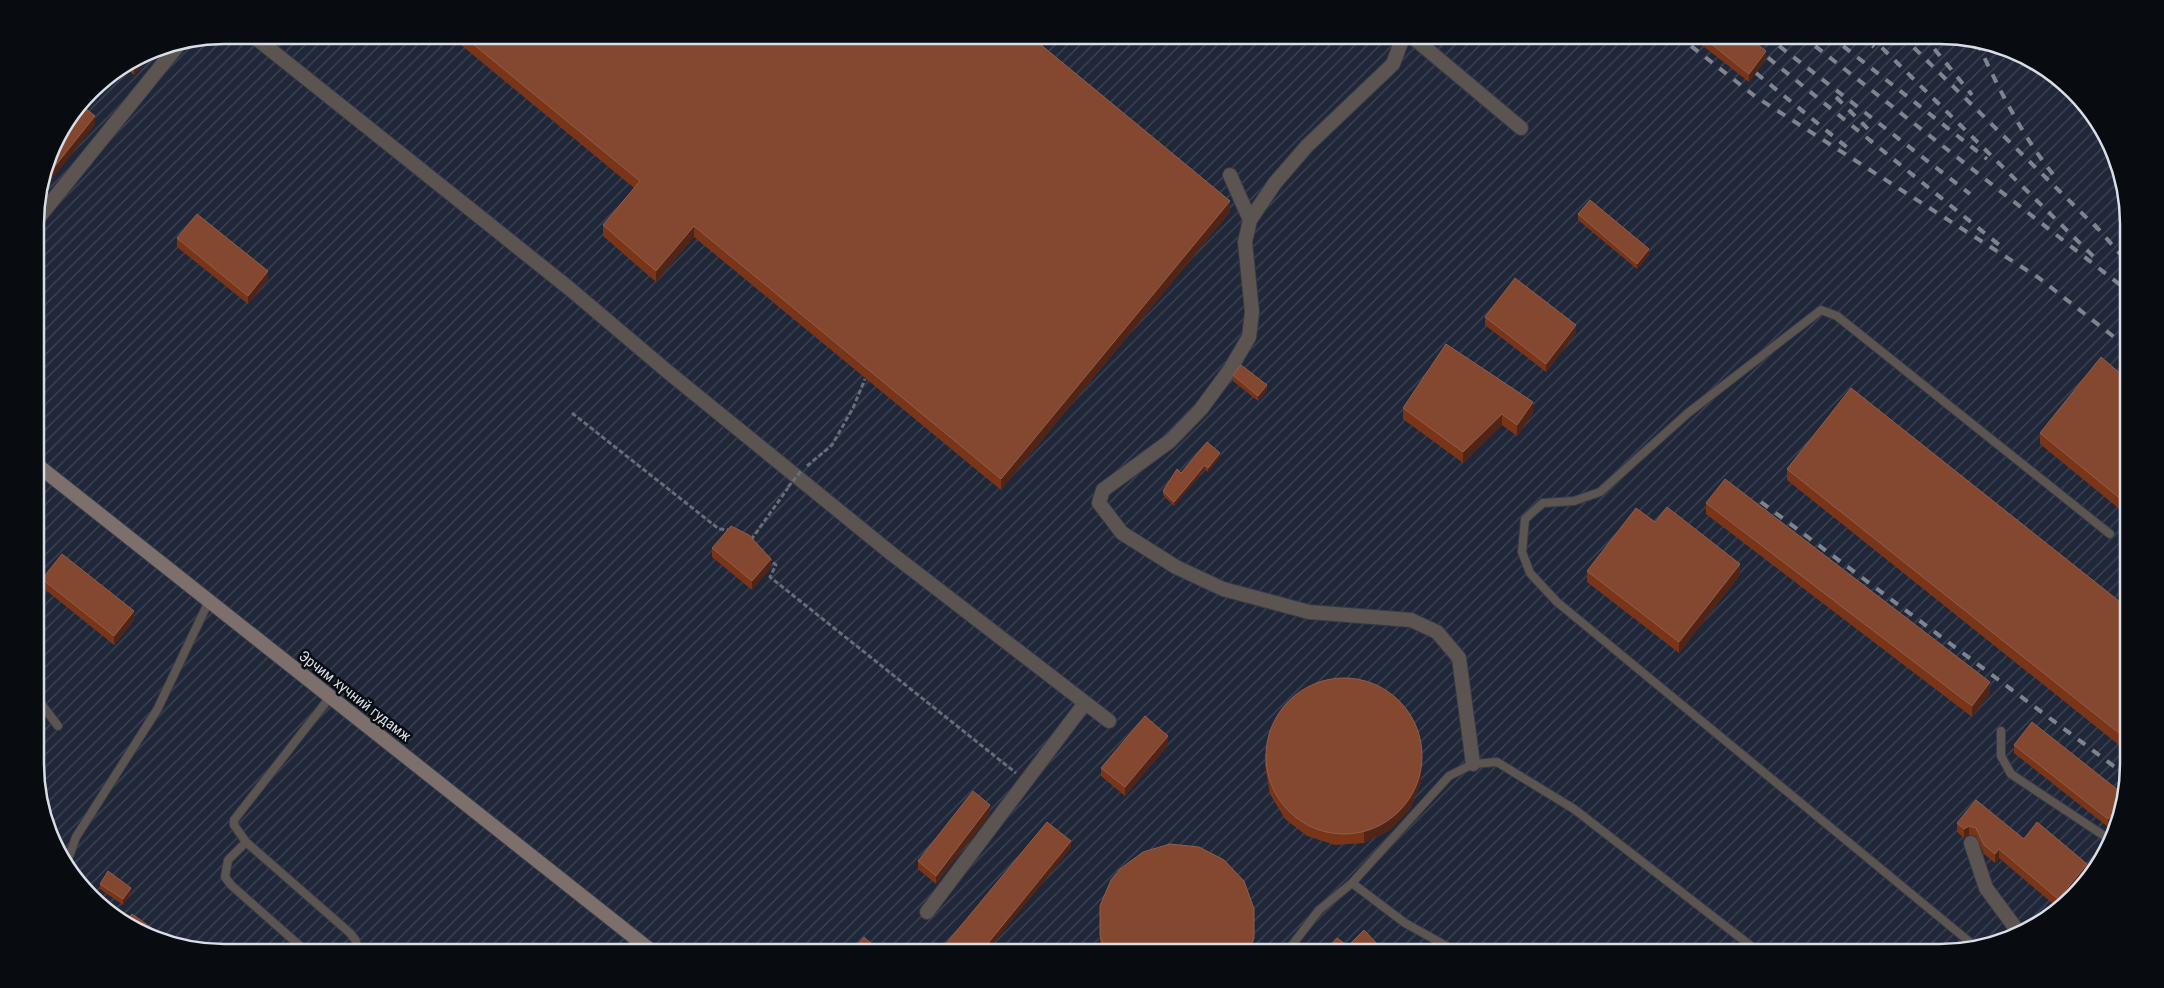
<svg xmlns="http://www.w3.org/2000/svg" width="2164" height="988" font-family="'Roboto Condensed',sans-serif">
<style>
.industrial{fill:url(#industrial-furrows)}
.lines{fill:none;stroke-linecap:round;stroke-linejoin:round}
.service-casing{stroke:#363b47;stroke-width:10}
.minor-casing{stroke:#363b47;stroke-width:16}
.secondary-casing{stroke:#363b47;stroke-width:16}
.path{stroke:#686d78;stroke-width:3;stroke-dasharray:5 2.5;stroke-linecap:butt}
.service{stroke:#5c5451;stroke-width:8}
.minor{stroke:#5c5451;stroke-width:14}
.secondary{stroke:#7d706c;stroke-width:14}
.rail{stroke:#7f848e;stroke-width:4;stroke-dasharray:9 9;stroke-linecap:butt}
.path-bridge{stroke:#686d78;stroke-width:3;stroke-dasharray:5 2.5;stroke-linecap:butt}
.wall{fill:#7a3518}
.shaded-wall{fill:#502517}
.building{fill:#84472f;stroke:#925e4b}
.labels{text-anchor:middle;stroke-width:5;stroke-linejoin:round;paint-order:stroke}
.street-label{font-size:15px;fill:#d9dde6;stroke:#080b10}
.rim{fill:none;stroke:#d9dde6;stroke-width:2.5}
</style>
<defs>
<pattern id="industrial-furrows" width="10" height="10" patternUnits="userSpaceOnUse" patternTransform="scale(1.25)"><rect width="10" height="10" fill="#1f2739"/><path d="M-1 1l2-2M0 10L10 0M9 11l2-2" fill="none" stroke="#3f4656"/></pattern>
</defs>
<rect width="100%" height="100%" fill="#1b212d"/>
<path class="industrial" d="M224 35H1940L2013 49 2055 74 2090 109 2115 152 2127 199 2129 764 2115 837 2090 879 2045 921 2001 943 1952 953H224L151 939 109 914 74 879 49 836 37 789 35 211 55 140 99 82 152 49Z"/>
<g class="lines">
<g class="service-casing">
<path id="service" d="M36 697 58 726
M330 697 234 820V825L246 842 350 933 356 941 357 950 355 953
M2001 731V756L2011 774 2112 841
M246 842 228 860 225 877 231 885 308 953
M66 865 76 837 157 710 209 601
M1352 883 1405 923 1459 953
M1977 948 1557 602 1530 573 1522 552 1525 519 1543 503 1574 501 1600 492 1688 413 1821 310 1837 316 2110 534
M630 953 639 941
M1286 953 1319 910 1352 883 1449 776 1473 764 1497 762 1574 809 1760 953"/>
</g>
<g class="minor-casing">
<path id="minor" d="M252 35 570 289 668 372 892 554 1109 721
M1410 35 1521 128
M1230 175 1250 220 1245 242 1252 312 1249 337 1229 371 1201 409 1170 441 1103 490 1099 503 1122 533 1176 567 1223 589 1309 612 1411 620 1437 632 1459 658 1473 764
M1250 220 1275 183 1307 146 1393 64 1403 37 1402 35
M35 222 179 44
M1971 843 1986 888 2020 934
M927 912 1085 703"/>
</g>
<g class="secondary-casing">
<path id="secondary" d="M36 464 654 953"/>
</g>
<path class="path" d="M572 413 719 529 730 530
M807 466 832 445 853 408 865 379
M751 540 788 488
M767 558 776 565 770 577 1016 773"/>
<use href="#service" class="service"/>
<use href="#minor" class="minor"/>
<use href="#secondary" class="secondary"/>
<path class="rail" d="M1677 35 1756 97 2039 278 2128 348
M1740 35 2003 248
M1765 35 1970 194
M1801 35 2128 291
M1829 35 1987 159
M1858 35 1874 47
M1869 35 2096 259
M1901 35 2098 229
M1923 35 1972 95
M1977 42C1999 89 2023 138 2056 178
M1756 73 1849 149
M1836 97 1872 133
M2094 224 2128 263
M1761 502 2127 776"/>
<path class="path-bridge" d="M788 487 802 470"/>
</g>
<path class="wall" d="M449 35H1029L1230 212 1001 490 694 237 656 282 603 236V225L634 188Z
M1689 35H1746L1766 59 1749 82Z
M156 48 134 75 124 67 152 49Z
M1578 214 1649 255 1637 269 1578 220Z
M177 238 268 279 248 304 177 247Z
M1485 317 1576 333 1546 372 1485 325Z
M1233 375 1267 391 1258 401 1233 381Z
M2128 380V516L2040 444V433Z
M1403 408 1533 413 1517 436 1502 425 1463 463 1403 419Z
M1220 457 1208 472 1205 469 1174 506 1163 495V491L1181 473Z
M1787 469 2129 609V753L1787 480Z
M1706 503 1990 693 1972 717 1706 514Z
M712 548 771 567 752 590 712 557Z
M1587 571 1740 575 1679 653 1587 582Z
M42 579 134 620 114 645 42 587Z
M1168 745 1125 796 1101 776V768Z
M2014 745 2123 794 2108 827 2014 753Z
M1265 754 1421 782 1410 809 1390 830 1364 843 1335 845 1307 836 1285 819 1270 794 1265 765Z
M990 814 936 884 918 869V861Z
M1957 823 2024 839 2087 873 2058 908 1999 858 1995 863 1984 854 1976 836 1969 835 1964 838 1957 832Z
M100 884 131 893 123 905 100 889Z
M1100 906 1254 949 1253 953H1102L1100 946Z"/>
<path class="shaded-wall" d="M156 48 134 75V66L145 53 152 49Z
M1766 51V59L1749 82V74Z
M95 116V125L40 194 43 181Z
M1230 201V212L1001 490V479Z
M694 226V237L656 282V271Z
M1649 249V255L1637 269V264Z
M268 271V279L248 304V296Z
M1576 325V333L1546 372V364Z
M1267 385V391L1258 401V396Z
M1533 402V413L1517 436V425Z
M1502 414V425L1463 463V452Z
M1220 453V457L1208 472V468Z
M1205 465V469L1174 506V502Z
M771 559V567L752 590V581Z
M1740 564V575L1679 653V642Z
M45 594V602L36 613V604Z
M134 611V620L114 645V636Z
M1990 682V693L1972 717V706Z
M1168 736V745L1125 796V787Z
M1421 742V782L1410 809 1390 830 1364 843V831Z
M2122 801 2119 812 2108 827V819Z
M990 805V814L936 884V876Z
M1969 826V835L1964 838V829Z
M1071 841V848L986 953H980Z
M1999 849V858L1995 863V854Z
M2087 864V873L2058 908V899Z
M131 888V893L123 905V899Z
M1254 920V949L1253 953H1248Z"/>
<path class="building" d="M462 35H1029L1230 201 1001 479 694 226 656 271 603 225 640 181Z
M1700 35H1746L1766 51 1749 74Z
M145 53 134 66 130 63Z
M81 105 95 116 43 181 55 140Z
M1590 200 1649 249 1637 264 1578 214Z
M197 214 268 271 248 296 177 238Z
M1515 278 1576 325 1546 364 1485 317Z
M1446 344 1533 402 1517 425 1502 414 1463 452 1403 408Z
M2101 357 2128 380V505L2040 433Z
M1241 365 1267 385 1258 396 1233 375Z
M1851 388 2129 609V741L1787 469Z
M1207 442 1220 453 1208 468 1205 465 1174 502 1163 491 1177 469 1181 473Z
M1725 479 1990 682 1972 706 1706 503Z
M1667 507 1740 564 1679 642 1587 571 1636 508 1655 522Z
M731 526 749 535 771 559 752 581 712 548Z
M62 554 134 611 114 636 42 579Z
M36 587 45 594 36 604Z
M1266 756a78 78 0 1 1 156 0a78 78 0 1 1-156 0Z
M1145 716 1168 736 1125 787 1101 768Z
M2032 722 2123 794 2122 801 2108 819 2014 745Z
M973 791 990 805 936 876 918 861Z
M1976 800 2024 839 2037 822 2087 864 2058 899 1999 849 1995 854 1984 845 1976 828 1969 826 1964 829 1957 823Z
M1047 822 1071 841 980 953H942L940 951Z
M1170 844 1199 847 1224 860 1244 881 1254 909V938L1248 953H1106L1100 935V906L1111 880 1120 869 1143 852Z
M108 871 131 888 123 899 100 884Z
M132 914 173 943 151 939 125 923Z
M1364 930 1382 949 1379 953H1325L1337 938 1348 946Z
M864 937 882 953H850Z"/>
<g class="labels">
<g class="street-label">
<text transform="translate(355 696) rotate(38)" y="5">Эрчим хүчний гудамж</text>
</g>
</g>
<path d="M0 0H2164V988H0ZM224 44H1940A180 180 0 0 1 2120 224V764A180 180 0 0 1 1940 944H224A180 180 0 0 1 44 764V224A180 180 0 0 1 224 44Z" fill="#080b10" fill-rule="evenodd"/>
<path class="rim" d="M224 44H1940A180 180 0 0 1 2120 224V764A180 180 0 0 1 1940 944H224A180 180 0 0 1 44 764V224A180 180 0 0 1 224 44Z"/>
</svg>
